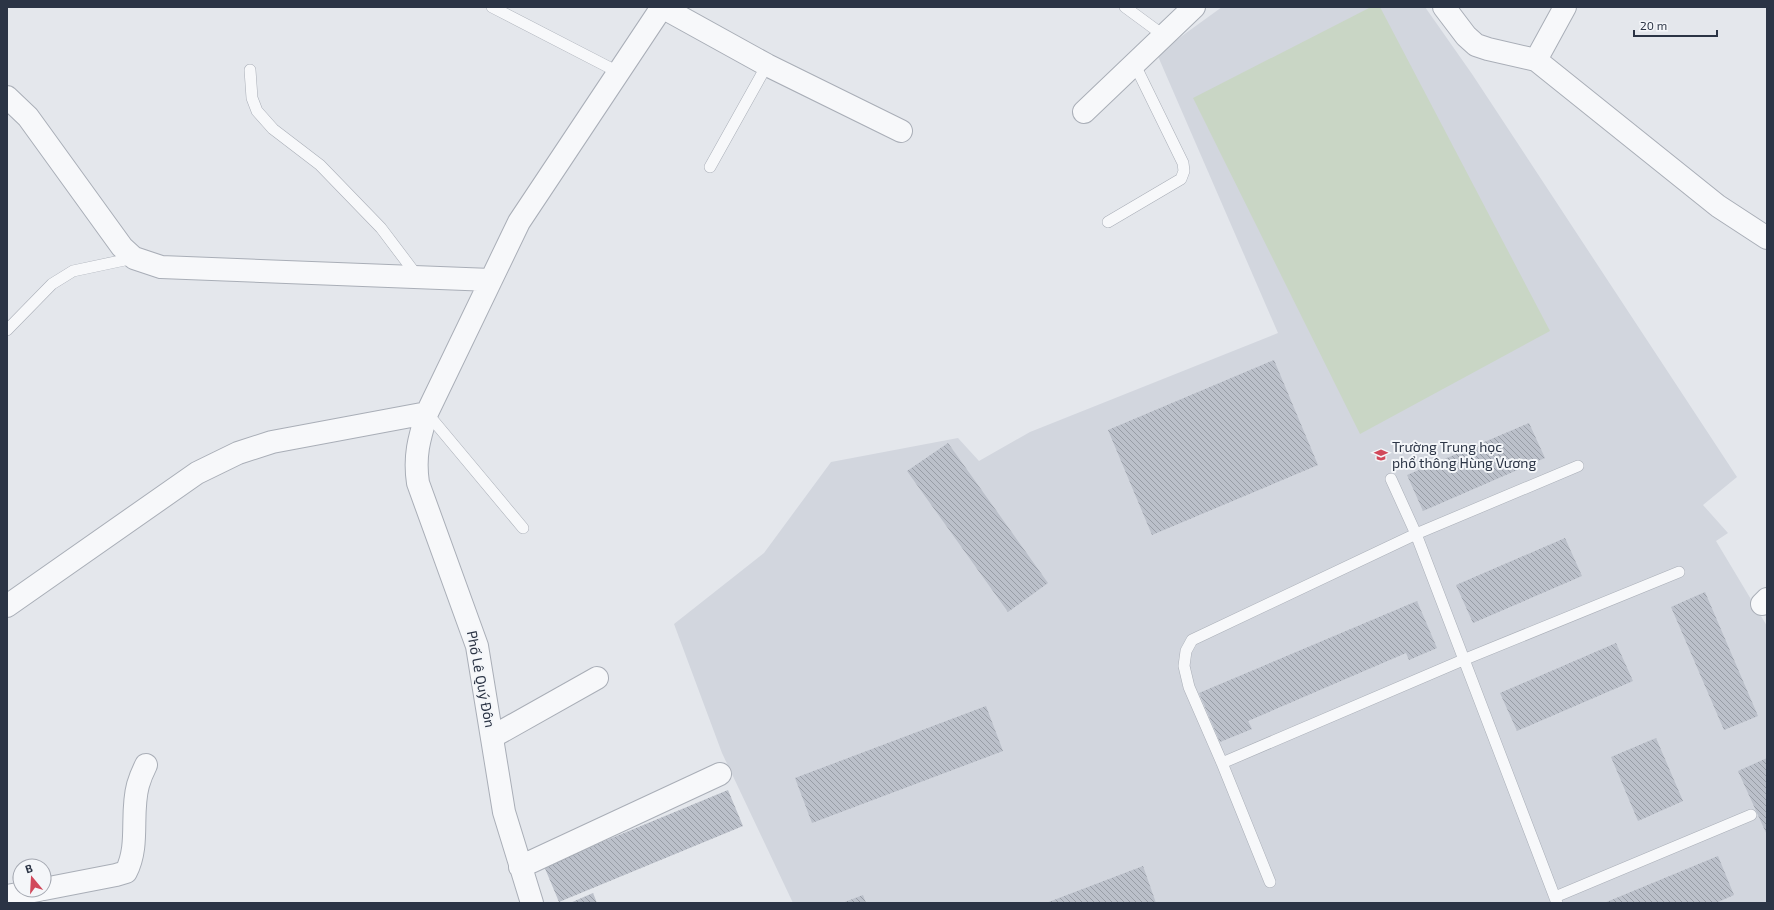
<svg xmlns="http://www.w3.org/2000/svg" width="1774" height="910" font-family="'Exo 2',sans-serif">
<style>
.built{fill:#d2d6de}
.grass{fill:#c9d6c5}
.building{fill:url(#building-back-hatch)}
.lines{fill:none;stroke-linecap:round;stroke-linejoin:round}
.lane-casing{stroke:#a9aeb7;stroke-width:12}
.street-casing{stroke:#a9aeb7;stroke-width:24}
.lane{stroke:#f7f8fa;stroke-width:11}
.street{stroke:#f7f8fa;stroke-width:22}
.labels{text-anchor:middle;stroke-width:4;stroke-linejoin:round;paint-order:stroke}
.poi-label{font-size:14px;fill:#2b3445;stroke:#f4f6f9;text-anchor:start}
.street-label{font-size:14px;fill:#2b3445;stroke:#f4f6f9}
</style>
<defs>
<pattern id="building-back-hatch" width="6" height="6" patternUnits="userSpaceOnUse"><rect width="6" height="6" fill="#bbc0ca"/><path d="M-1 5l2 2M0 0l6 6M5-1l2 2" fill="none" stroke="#989da6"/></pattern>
</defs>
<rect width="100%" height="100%" fill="#e4e7ec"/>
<path class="built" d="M1222 7H1425L1472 74 1737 477 1703 505 1728 533 1716 541 1767 626V903H793L722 753 674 624 764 553 831 462 958 438 979 461 1030 432 1278 333 1157 54Z"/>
<path class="grass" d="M1371 7H1380L1550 331 1360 434 1193 98Z"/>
<path class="building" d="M1274 360 1318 465 1152 535 1108 430Z
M1529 423 1545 458 1423 511 1407 475Z
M948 443 1048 583 1008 612 907 471Z
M1565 538 1582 576 1473 623 1456 585Z
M1705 592 1758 716 1724 730 1671 607Z
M1417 601 1437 648 1409 660 1406 653 1248 721 1252 729 1220 742 1199 693Z
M1616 643 1633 681 1517 731 1500 693Z
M986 706 1003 751 812 823 795 778Z
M1656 738 1683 801 1638 821 1611 757Z
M1767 758V835L1738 771Z
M728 790 743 826 559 902 544 866Z
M1718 856 1734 895 1716 903H1604Z
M1143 866 1156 903H1046Z
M593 893 597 903H570Z
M863 895 866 903H842Z"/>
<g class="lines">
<g class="lane-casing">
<path id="lane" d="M492 7 618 72
M1125 7 1163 35
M250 70 252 98 257 111 273 129 320 165 381 228 418 277
M710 167 767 65
M1108 222 1181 179 1184 171 1183 163 1134 63
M7 330 52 284 73 271 134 258
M427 413 523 528
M1391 479 1416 534 1557 903
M1222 763 1463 660 1679 572
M1270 882 1222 763 1189 687 1184 666 1186 651 1192 640 1416 534 1578 466
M1555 897 1751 815"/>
</g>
<g class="street-casing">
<path id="street" d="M662 7 767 65 901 131
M1444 7 1466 36 1476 45 1488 49 1536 60 1718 206 1767 238
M1536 60 1565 7
M7 97 28 117 122 247 134 258 161 267 491 280
M1084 112 1194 7
M1762 604 1767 599
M7 606 197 473 238 453 272 442 427 413
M492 737 597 678
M520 867 720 774
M44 889 116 875 126 872C140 845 130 814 138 785 140 778 143 771 146 765
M7 896 39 890
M532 903 504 812 477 646 418 483C414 456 419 439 427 413L519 222 662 7"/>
</g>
<use href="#lane" class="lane"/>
<use href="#street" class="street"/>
</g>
<defs>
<g id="school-bare" transform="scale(1.08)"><path d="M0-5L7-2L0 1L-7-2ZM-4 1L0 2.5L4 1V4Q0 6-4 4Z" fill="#d1495b" stroke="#f4f6f9" stroke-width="2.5" paint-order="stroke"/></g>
</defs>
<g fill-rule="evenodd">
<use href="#school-bare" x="1381" y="455"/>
</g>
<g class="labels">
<g class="poi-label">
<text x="1392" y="452">Trường Trung học<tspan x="1392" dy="16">phổ thông Hùng Vương</tspan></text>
</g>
<g class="street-label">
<text transform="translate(481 679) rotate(79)" y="5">Phố Lê Quý Đôn</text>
</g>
</g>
<rect width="1774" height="910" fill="none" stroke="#2b3445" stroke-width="16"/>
<g transform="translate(32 878) rotate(342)"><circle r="19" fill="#f4f6f9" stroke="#a4a8b1"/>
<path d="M0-3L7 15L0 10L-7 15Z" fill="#d1495b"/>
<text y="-6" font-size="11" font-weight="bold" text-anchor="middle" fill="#2b3445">B</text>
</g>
<path d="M1634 30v6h83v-6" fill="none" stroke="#2b3445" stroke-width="2"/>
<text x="1640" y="30" font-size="12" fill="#2b3445" stroke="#f4f6f9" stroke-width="3" paint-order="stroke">20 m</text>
</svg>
